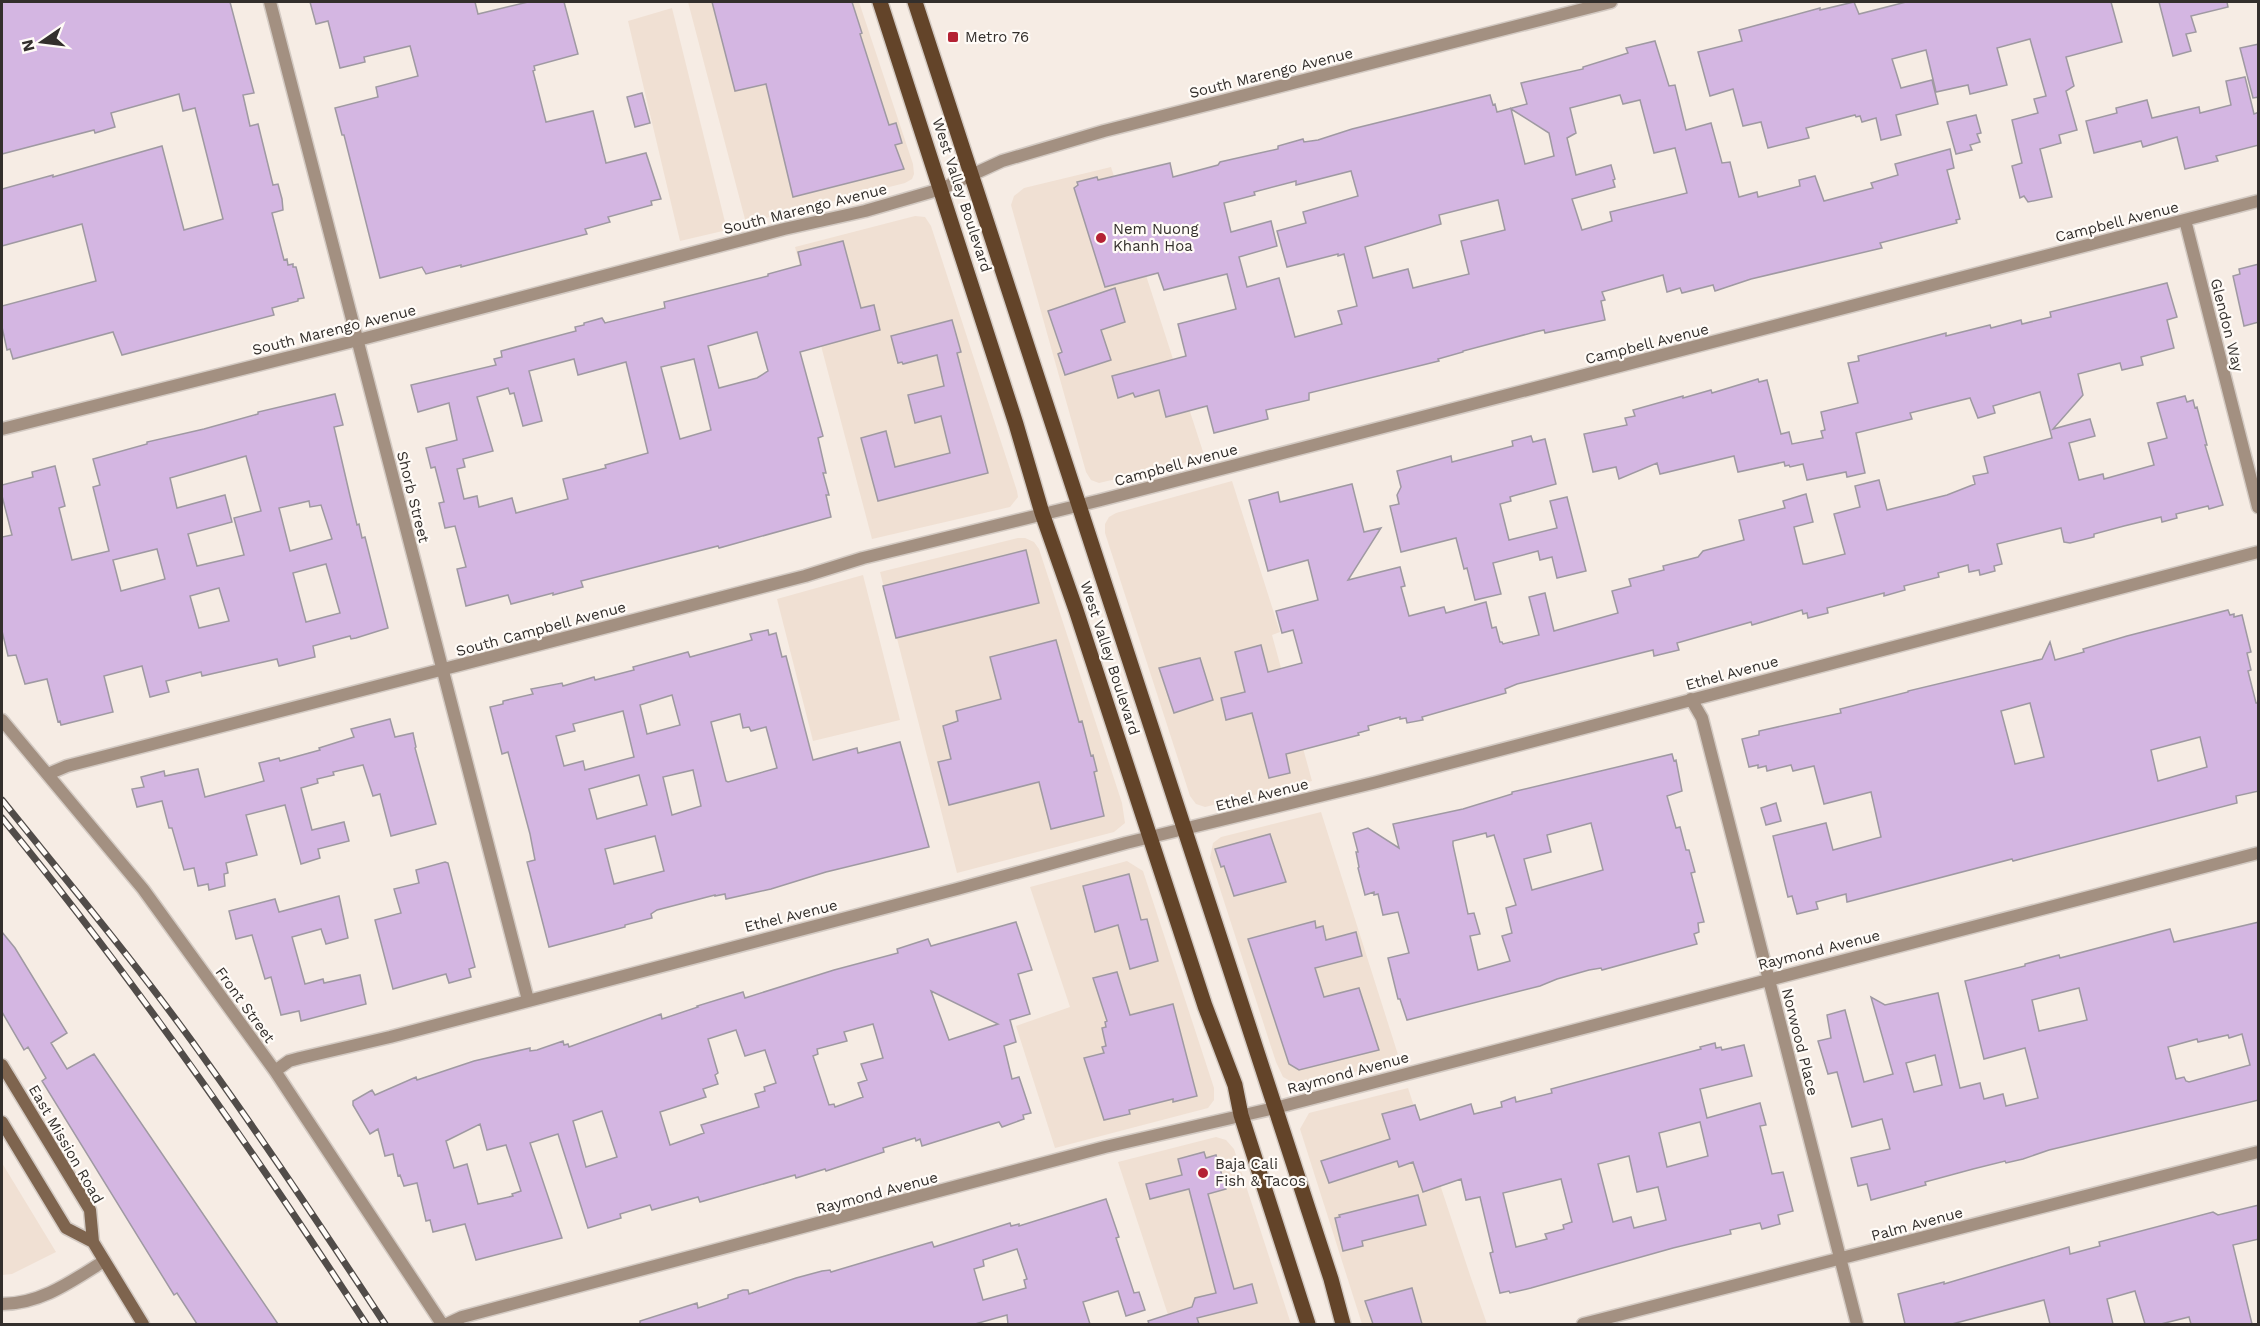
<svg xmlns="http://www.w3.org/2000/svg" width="2260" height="1326" font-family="'Work Sans',sans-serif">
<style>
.built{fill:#f0e0d3}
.building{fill:#d4b6e2;stroke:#9f99a2;stroke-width:1.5;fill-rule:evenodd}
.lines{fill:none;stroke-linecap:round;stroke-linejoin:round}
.minor-casing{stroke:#d3cac3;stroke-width:15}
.tertiary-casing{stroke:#d3cac3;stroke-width:15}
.secondary-casing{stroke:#d3cac3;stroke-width:15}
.primary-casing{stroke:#d3cac3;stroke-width:18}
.minor{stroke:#a39081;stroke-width:12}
.tertiary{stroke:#a39081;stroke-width:12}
.secondary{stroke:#7e644e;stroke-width:12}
.primary{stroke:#634429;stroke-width:15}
.rail-casing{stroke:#514c49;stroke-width:7}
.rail{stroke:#fffbf7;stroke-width:4.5;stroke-dasharray:14;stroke-linecap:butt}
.poi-dot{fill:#b42234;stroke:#fffbf7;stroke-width:2}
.labels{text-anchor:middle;stroke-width:4.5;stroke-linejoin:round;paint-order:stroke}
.poi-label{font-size:15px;fill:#332f2c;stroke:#fffbf7;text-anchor:start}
.street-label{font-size:15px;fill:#332f2c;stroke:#fffbf7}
</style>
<rect width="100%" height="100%" fill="#f6ece4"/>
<path class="built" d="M688 2H859L913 164 914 174 912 179 905 183 746 223Z
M672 8 727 230 680 241 628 21Z
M1111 167 1205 458 1099 483 1091 480 1086 472 1011 205 1014 196 1024 188Z
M915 216 925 217 931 226 1017 491 1018 497 1010 507 872 539 795 247Z
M1232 481 1280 632 1272 635 1312 781 1205 807 1196 804 1190 796 1105 533V524L1109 517 1116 513Z
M1018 538H1025L1034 542 1039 549 1122 803 1125 823 1114 832 957 873 880 572Z
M863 575 900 720 813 741 777 599Z
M1321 812 1400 1061 1298 1085 1283 1077 1276 1062 1210 858 1213 843 1221 837Z
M1127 861 1143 871 1214 1088V1100L1208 1108 1055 1148 1016 1026 1070 1007 1030 887Z
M1408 1088 1470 1275 1487 1324H1362L1300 1129 1309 1113Z
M1216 1137 1226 1140 1234 1149 1291 1324H1171L1118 1162Z
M2 1163 56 1252 12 1274 2 1275Z"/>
<path class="building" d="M2 2H230L254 93 243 95 250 126 258 124 273 185 278 184 282 199 283 210 272 213 284 260 287 259 288 265 293 264V267H296L304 298 298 299V301L272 308 274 315 122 355 113 332 13 359 10 349 7 350 2 327V306L96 281 82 224 2 246V189L53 175V177L162 146 184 230 223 219 195 108 183 111 179 94 111 113 115 127 95 133 94 130 2 154Z
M310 2H475L478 14 528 2H564L578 54 534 66 535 70 533 71 546 122 593 111 606 163 646 153 661 199 651 201 652 205 608 217 610 222 585 229 587 234 461 267V265L426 274 422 267 380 278 344 135H342L335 108 378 97 376 87 418 76 410 46 364 57 365 62 340 68 328 21 316 24Z
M712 2H852L862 33 860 34 889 125 896 123 902 143 895 145 904 169 793 197 766 84 735 91Z
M1854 2 1859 14 1906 2H2111L2122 42 2066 57 2074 86 2066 91 2077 130 2059 135 2061 143 2040 149 2052 197 2028 202 2024 196 2020 198 2012 166 2022 163 2012 120 2038 113 2034 99 2046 96 2030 39 1997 48 2007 85 1970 94 1968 85 1936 92 1926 50 1892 59 1901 88 1932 80 1938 104 1896 115 1901 135 1881 140 1876 118 1862 122 1860 116 1856 117 1855 115 1806 128 1809 138 1768 148 1761 122 1743 126 1733 89 1710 96 1698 52 1742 41 1739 30 1820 8V10Z
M2159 2H2227L2228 7 2191 16 2196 32 2186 34 2191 51 2173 56Z
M1655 41 1669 86 1675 85 1686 130 1711 123 1722 163 1730 162 1739 197 1757 192 1758 197 1800 186 1799 180 1815 176 1824 201 1873 188 1871 183 1898 175 1895 164 1950 149 1954 168 1947 170 1960 219 1956 220 1957 223 1880 243 1882 248 1751 279 1715 291 1713 285 1682 293 1680 288 1667 292 1663 275 1602 292 1605 300 1601 301 1605 320 1545 333 1544 330 1535 332 1463 351V352L1438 359 1439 361 1309 393V400L1266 410 1268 419 1214 433 1207 406 1166 417 1159 390 1135 397 1133 393 1118 398 1112 376 1186 356 1178 324 1236 309 1227 274 1164 290 1158 273 1105 287 1074 188 1078 185 1077 182 1097 177 1098 180 1170 163 1173 177 1218 165 1220 162 1233 159 1278 149V146L1303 139 1304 142 1318 140 1352 129 1490 95 1493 105 1495 104 1497 112 1527 104 1521 83 1583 69V67L1628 53 1626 48ZM1620 95 1623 104 1640 100 1654 153 1675 148 1687 193 1610 212 1612 221 1582 230 1572 199 1615 187 1613 180 1615 179 1611 165 1576 175 1567 138 1576 133 1570 108ZM1511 109 1549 133 1554 156 1525 164ZM1351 171 1358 196 1303 212 1306 223 1277 231 1287 267 1338 254V256L1344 254 1357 306 1338 311 1342 324 1295 337 1279 278 1247 287 1239 257 1277 246 1271 221 1231 232 1224 203 1255 195 1254 192 1296 181V185ZM1498 200 1505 230 1461 241 1469 274 1413 288 1408 269 1373 278 1365 247 1441 224 1439 215Z
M2259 44V97L2253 98 2240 48Z
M2245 77 2254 114 2259 112V145L2216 156 2218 161 2185 169 2177 137 2143 147 2141 141 2094 153 2086 121 2117 113 2116 108 2147 100 2152 118 2199 107 2200 113 2231 105 2226 81Z
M642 93 650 123 635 127 627 97Z
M1976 115 1981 133 1977 134 1980 142 1970 145 1972 150 1956 154 1947 122Z
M843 241 861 308 874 305 880 330 800 352 823 436 818 438 826 473H823L829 495H826L831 517 719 548 718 546 581 581 583 587 553 595V593L511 604 508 595 466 606 457 569 466 567 455 526 445 528 439 503 444 502 435 467 431 468 426 448 457 440 449 403 418 412 411 385 496 365 494 359 502 357 501 351 576 331 575 327 584 325V323L602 318 605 323 665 308 664 302 768 276V274L801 265 798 252ZM757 332 768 371 757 378 719 388 708 346ZM574 359 578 375 626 362 648 453 605 465 606 468 563 479 568 499 516 513 512 498 479 507 477 496 464 499 457 469 465 467 463 459 493 451 477 397 508 388 510 394 514 393 523 426 542 421 529 371ZM694 359 711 430 680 439 661 367Z
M2259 264V322L2244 326 2233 276 2240 274 2239 269Z
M2167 283 2177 317 2167 320 2174 348 2141 357 2143 365 2122 370 2120 363 2078 374 2083 395 2053 429 2090 419 2095 436 2069 443 2079 480 2103 474 2104 479 2154 465 2148 443 2167 438 2157 403 2185 396 2187 402 2193 400 2195 408 2197 407 2207 445H2205L2223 505 2209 509 2208 506 2176 514 2177 518 2162 522 2161 517 2124 526 2094 534V537L2070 543 2064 542 2061 528 1997 544 2002 564 1994 566 1995 571 1980 575 1979 570 1969 572 1968 565 1938 573 1939 577 1904 586 1905 590 1884 596V593L1827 608 1828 613 1808 618 1807 613 1803 614 1802 610 1752 625 1751 622 1677 643 1679 650 1654 656 1653 650 1517 684 1505 689 1506 693 1422 717 1423 720 1407 723 1406 718 1400 719V717L1368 726 1369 730 1358 733 1359 735 1286 754 1290 773 1269 778 1252 713 1226 720 1221 698 1245 692 1235 652 1261 645 1268 672 1302 663 1293 630 1282 633 1276 611 1318 600 1308 560 1268 571 1249 500 1278 492 1280 502 1352 484 1364 532 1381 528 1348 580 1400 567 1405 586 1401 587 1409 616 1444 607 1446 613 1486 602 1492 628 1496 627 1500 642H1502L1503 644 1539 635 1529 597 1545 593 1554 631 1618 613 1612 591 1631 586 1629 579 1664 570 1663 566 1698 557 1703 551 1744 540 1739 520 1785 508 1783 501 1806 494 1813 522 1794 527 1803 564H1806L1845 554 1834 514 1860 507 1855 486 1879 480 1887 510 1947 495 1975 484 1973 476 1988 473 1984 457 2052 438 2040 392 1993 406 1995 413 1978 418 1970 398 1910 413 1912 419 1856 433 1865 473 1847 477 1846 472 1807 480 1803 464 1790 467 1789 465 1785 466 1784 462 1738 472 1734 456 1660 474 1657 463 1619 479 1616 467 1593 472 1584 434 1627 425 1625 418 1635 416 1633 410 1683 396V398L1711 390 1712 393 1758 379 1759 382 1767 380 1781 434 1789 432 1792 444 1823 438 1821 431 1825 430 1821 412 1858 403 1848 363 1859 361 1858 356 1946 333V336L1990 325 1991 328 2021 320 2022 324 2051 317 2050 312Z
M1115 288 1125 322 1101 330 1111 360 1065 375 1058 354 1062 352 1048 311Z
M952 320 961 352 957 353 988 473 878 501 861 438 886 431 895 467 950 453 941 416 915 423 908 395 944 386 937 355 903 364 902 362 898 363 891 336Z
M335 394 343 425 334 427 350 496 357 525 359 524 362 538 365 537 388 628 356 638 351 639 350 636 313 646 315 657 279 666 277 659 202 676 201 672 166 681 169 692 150 697 142 666 104 676 113 712 61 725 60 721 58 722 47 679 25 684 16 655 8 656 2 631V537L12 535 2 496V485L33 477 32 472 55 466 65 506 59 508 72 560 109 551 93 487 100 485 93 459 147 444V442L204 429 258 414V412ZM246 456 261 511 234 518 244 555 197 566 188 534 232 522 225 495 177 508 170 478ZM309 501 310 507 321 505 332 539 290 551 279 508ZM157 549 165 579 121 591 113 560ZM326 564 340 613 306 622 293 573ZM219 588 229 621 199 628 190 596Z
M1531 436 1533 442 1545 439 1556 484 1513 496 1510 497 1511 501 1500 504 1509 540 1557 528 1550 501 1567 497 1586 571 1557 578 1552 557 1540 560 1538 551 1493 563 1501 594 1475 600 1467 568 1464 569 1456 538 1401 552 1390 506 1399 504 1397 495 1401 487 1397 471 1451 456 1452 462 1513 446 1512 441Z
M1026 550 1039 603 896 638 883 586Z
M2228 610 2230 615 2234 614V617L2242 615 2251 652 2247 653 2251 670 2248 671 2256 703H2259V791L2236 796 2237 803 2013 861 2012 859 1847 902 1846 894 1816 902 1818 909 1797 914 1792 896 1788 897 1773 836 1826 823 1833 850 1881 837 1871 792 1824 804 1814 766 1793 771 1791 765 1767 771 1766 766 1758 768V765L1749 767 1742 739 1759 735V731L1841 713 1840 709 1908 692V691L2042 659 2050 642 2055 660 2084 652 2083 649 2127 636ZM2030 703 2044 757 2015 764 2001 711ZM2200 737 2207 767 2158 781 2151 750Z
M768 630 769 635 776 633 782 657 786 656 813 760 857 748 858 753 900 742 929 847 826 872 771 889 726 899 725 894 715 896V895L684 903 657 910 651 914 652 918 625 925V927L549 947 527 862 535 860 530 834 508 752 502 754 490 707 503 704V701L533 694 531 689 562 683 563 686 594 677 595 680 634 670 633 667 688 652 690 657 752 640 750 634ZM672 695 680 725 647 734 640 705ZM623 711 634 757 585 770 583 761 564 766 556 736 575 731 573 724ZM740 714 743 728 749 727 751 731 766 727 777 768 728 782 726 781 711 722ZM693 770 701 806 672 815 663 777ZM639 775 647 805 597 819 589 789ZM655 836 664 871 614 884 605 849Z
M1056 640 1079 722 1082 721 1091 756 1093 755 1097 771 1094 772 1104 816 1051 829 1039 782 949 805 938 762 951 759 943 726 958 721 956 711 1001 699 990 657Z
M1200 658 1213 700 1174 713 1159 668Z
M390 719 395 737 413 733 416 747 415 748 436 824 391 836 380 794 373 796 363 765 333 772 334 775 317 779 318 783 301 788 312 830 344 822 349 841 318 849 320 858 301 864 285 805 246 815 257 855 226 863 228 873 224 874 225 886 209 890 208 884 198 886 194 868 184 870 172 828H169L162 801 137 807 132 789 144 787 141 777 164 771 165 776 198 769 205 797 264 781 259 763 279 758 280 761 320 750 319 748 354 737 351 729Z
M1672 754 1674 761 1676 760 1682 791 1667 796 1676 828 1680 827 1686 850H1689L1695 872 1691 873 1704 922 1698 923 1699 932 1694 934 1697 944 1602 970 1601 968 1589 970 1557 979 1540 986 1407 1020 1400 999H1398L1388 958 1409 953 1398 912 1383 915 1378 894 1374 895V892L1365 895 1358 868 1359 867 1356 852H1358L1353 833 1368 828 1399 848 1393 824 1463 809 1512 794V792ZM1591 823 1603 870 1532 890 1524 859 1551 852 1547 835ZM1486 833 1487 837 1494 835 1516 905 1506 908 1512 933 1502 936 1510 961 1478 970 1470 936 1480 934 1474 913 1468 914 1453 845V841Z
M1776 803 1781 821 1766 825 1761 808Z
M1270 834 1286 882 1234 896 1224 866 1221 867 1215 849Z
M445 862 448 863 475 967 469 969 471 977 449 983 446 974 393 989 375 920 401 913 394 889 419 883 416 870Z
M1129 874 1141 920 1147 919 1158 961 1130 969 1118 925 1095 932 1083 886Z
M339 896 348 938 326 944 321 929 292 937 305 984 323 979 324 983 360 975 366 1004 301 1021 299 1011 281 1015 271 977 265 979 252 935 236 939 229 911 275 899 279 912Z
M1315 921 1316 928 1323 926 1326 940 1356 932 1362 956 1315 968 1324 997 1359 988 1379 1050 1299 1070 1289 1064 1248 939Z
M1016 922 1032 970 1018 974 1030 1014 1010 1020 1016 1042 1004 1046 1012 1079 1019 1077 1031 1113 1023 1115 1024 1119 1002 1127 999 1122 922 1146 920 1139 916 1141 915 1138 883 1148 884 1152 826 1171 825 1169 796 1178 795 1175 700 1202 698 1197 652 1210 650 1205 620 1214 621 1218 588 1228 558 1134 530 1143 562 1238 476 1260 465 1224 433 1232 430 1220 426 1221 417 1183 404 1186 400 1175 398 1176 393 1154 385 1156 378 1129 370 1134 353 1105V1101L372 1090 375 1095 416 1077 417 1080 474 1061 530 1048V1051L537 1050 563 1041 564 1045 568 1044 569 1047 661 1014 662 1019 698 1007 697 1006 743 992 745 998 834 970 898 953 897 949 928 939 931 946ZM931 991 998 1024 949 1040ZM873 1024 883 1058 861 1064 867 1080 858 1083 863 1097 835 1107 834 1104 829 1105 813 1056 818 1054 817 1049 847 1041 844 1032ZM736 1030 745 1056 765 1050 776 1083 764 1087 765 1091 755 1094 759 1107 701 1125 704 1133 670 1145 660 1112 706 1097 703 1089 718 1084 715 1075 718 1073 708 1039ZM602 1111 617 1157 586 1167 573 1121ZM480 1124 487 1150 506 1145 521 1191 512 1194 513 1196 478 1204 467 1164 454 1168 446 1141Z
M2259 922V1100L2049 1150 2023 1159 2006 1163 2005 1161 1973 1169 1925 1182 1926 1185 1871 1200 1867 1184 1858 1186 1851 1158 1890 1149 1882 1119 1852 1127 1837 1072 1828 1074 1818 1041 1831 1038 1827 1015 1845 1010 1864 1082 1893 1074 1871 997 1885 1005 1938 993 1960 1088 1980 1083 1984 1099 2003 1094 2006 1106 2038 1098 2025 1048 1984 1059 1965 981 2025 966V964L2059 955 2060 958 2170 929 2174 942ZM2079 988 2087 1020 2039 1031 2032 1000ZM2242 1034 2250 1065 2189 1082 2186 1081 2184 1077 2176 1079 2168 1047 2197 1039 2198 1042 2228 1035 2229 1038ZM1935 1055 1942 1085 1914 1092 1906 1063Z
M2 932 15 948 67 1033 51 1043 67 1069 94 1054 278 1324H197L177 1293 174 1295 42 1081 46 1078 28 1047 24 1050 2 1012Z
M1117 972 1130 1015 1173 1004 1197 1096 1173 1102V1099L1129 1110 1130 1114 1104 1120 1084 1058 1104 1053 1102 1047 1106 1046 1102 1028 1106 1027 1105 1022 1107 1021 1093 978Z
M1715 1043 1716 1048 1721 1047 1722 1050 1744 1045 1752 1076 1700 1089 1707 1118 1760 1103 1766 1125 1760 1126 1772 1174 1783 1172 1793 1211 1778 1215 1780 1224 1762 1229 1760 1223 1730 1230 1731 1234 1673 1248 1531 1288 1510 1293 1509 1291 1500 1293 1490 1253 1493 1252 1480 1197 1466 1200 1461 1179 1423 1192 1413 1162 1399 1167 1397 1161 1329 1183 1321 1161 1390 1139 1382 1114 1415 1105 1420 1120 1471 1104 1474 1114 1502 1107 1501 1102 1515 1097 1516 1102 1552 1093 1551 1089 1701 1049 1700 1047ZM1700 1122 1708 1156 1667 1167 1659 1133ZM1629 1156 1637 1192 1658 1187 1666 1220 1634 1228 1631 1217 1613 1222 1598 1164ZM1561 1179 1572 1222 1563 1225 1564 1229 1545 1234 1547 1239 1516 1247 1503 1193Z
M1204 1152 1206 1158 1216 1155 1226 1189 1208 1194 1234 1289 1252 1284 1257 1303 1197 1318 1199 1324H1149L1148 1321 1192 1307 1195 1298 1216 1293 1189 1189 1150 1199 1146 1184 1182 1175 1178 1159Z
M1418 1195 1426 1225 1362 1241 1363 1246 1343 1251 1335 1218 1340 1217 1339 1215Z
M1106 1199 1119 1237 1116 1238 1134 1293 1139 1292 1145 1310 1126 1316 1118 1291 1083 1302 1090 1324H1008L1007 1315 975 1324H640V1321L697 1303 698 1308 728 1298V1295L743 1290H748L749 1294 796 1278 822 1271 830 1270 831 1272 932 1242 934 1247 1010 1223 1011 1226 1019 1224V1226ZM1017 1249 1027 1279 1024 1280 1026 1288 983 1300 974 1269 984 1266 983 1260Z
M2259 1205V1239L2233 1245 2252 1324H2191L2189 1317 2161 1324H2145L2135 1291 2107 1299 2113 1324H2050L2044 1300 1952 1324H1905L1898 1294 1944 1282V1284L2069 1247 2070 1254 2100 1246 2099 1242 2213 1212 2218 1215Z
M1412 1288 1422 1324H1373L1365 1301Z"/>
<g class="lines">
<g class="minor-casing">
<path id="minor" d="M270 2 528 1000
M2185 220 2258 507
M1691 699 1702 718 1857 1324
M2 720 143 889 275 1071 442 1324
M48 774 67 766 805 576 863 558 1101 500 2258 201
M275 1071 289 1061 300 1058 390 1037 957 889 1126 843 1377 782 2258 552
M2 1304C41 1304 72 1281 104 1261
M447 1324 462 1317 1105 1147 1275 1108 2258 853
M1583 1324 2258 1152"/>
</g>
<g class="tertiary-casing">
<path id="tertiary" d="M2 429 358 340 784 229 865 211 941 189 1002 161 1104 131 1611 2"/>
</g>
<g class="secondary-casing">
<path id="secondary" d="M2 1065 90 1210 93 1242 143 1324
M2 1122 66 1228 93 1242"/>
</g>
<g class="primary-casing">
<path id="primary" d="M880 2 1016 424 1042 513 1076 610 1205 1006 1235 1085 1241 1115 1308 1324
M915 2 1331 1279 1343 1324"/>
</g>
<use href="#minor" class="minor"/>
<use href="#tertiary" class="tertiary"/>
<use href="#secondary" class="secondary"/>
<use href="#primary" class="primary"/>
<g class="rail-casing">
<path id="rail" d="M2 800C72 887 144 973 209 1065 270 1150 328 1237 385 1324
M2 818C134 979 253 1150 366 1324"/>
</g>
<use href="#rail" class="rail"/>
</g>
<g class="poi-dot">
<rect x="947" y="31" width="12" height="12" rx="3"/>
<circle cx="1101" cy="238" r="6"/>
<circle cx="1203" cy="1173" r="6"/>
</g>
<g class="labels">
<g class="poi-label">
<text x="965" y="42">Metro 76</text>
<text x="1113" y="234">Nem Nuong<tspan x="1113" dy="17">Khanh Hoa</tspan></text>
<text x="1215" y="1169">Baja Cali<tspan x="1215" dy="17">Fish &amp; Tacos</tspan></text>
</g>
<g class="street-label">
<text transform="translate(1271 73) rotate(-14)" y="5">South Marengo Avenue</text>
<text transform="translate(962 195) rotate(72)" y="5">West Valley Boulevard</text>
<text transform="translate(805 209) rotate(-14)" y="5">South Marengo Avenue</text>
<text transform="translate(2117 222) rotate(-14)" y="5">Campbell Avenue</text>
<text transform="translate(2227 325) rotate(76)" y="5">Glendon Way</text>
<text transform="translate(334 330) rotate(-14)" y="5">South Marengo Avenue</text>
<text transform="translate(1647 344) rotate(-14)" y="5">Campbell Avenue</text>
<text transform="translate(1176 465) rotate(-15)" y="5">Campbell Avenue</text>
<text transform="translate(413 497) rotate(76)" y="5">Shorb Street</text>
<text transform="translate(541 629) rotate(-15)" y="5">South Campbell Avenue</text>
<text transform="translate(1110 658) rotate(72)" y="5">West Valley Boulevard</text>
<text transform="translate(1732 673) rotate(-15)" y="5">Ethel Avenue</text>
<text transform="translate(1262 795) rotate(-14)" y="5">Ethel Avenue</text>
<text transform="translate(791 916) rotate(-14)" y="5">Ethel Avenue</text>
<text transform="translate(1819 950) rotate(-14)" y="5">Raymond Avenue</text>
<text transform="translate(245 1005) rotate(54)" y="5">Front Street</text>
<text transform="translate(1800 1042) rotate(76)" y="5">Norwood Place</text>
<text transform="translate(1348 1073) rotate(-15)" y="5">Raymond Avenue</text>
<text transform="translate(66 1144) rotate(60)" y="5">East Mission Road</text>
<text transform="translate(877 1193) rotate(-15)" y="5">Raymond Avenue</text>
<text transform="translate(1917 1224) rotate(-15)" y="5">Palm Avenue</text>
</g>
</g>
<rect width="2260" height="1326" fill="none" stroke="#332f2c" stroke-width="6"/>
<g transform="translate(42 42) rotate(256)" stroke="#fffbf7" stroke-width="4.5" paint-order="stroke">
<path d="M0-4.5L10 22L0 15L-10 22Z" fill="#332f2c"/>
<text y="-9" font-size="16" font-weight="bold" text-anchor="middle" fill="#332f2c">N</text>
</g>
</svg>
